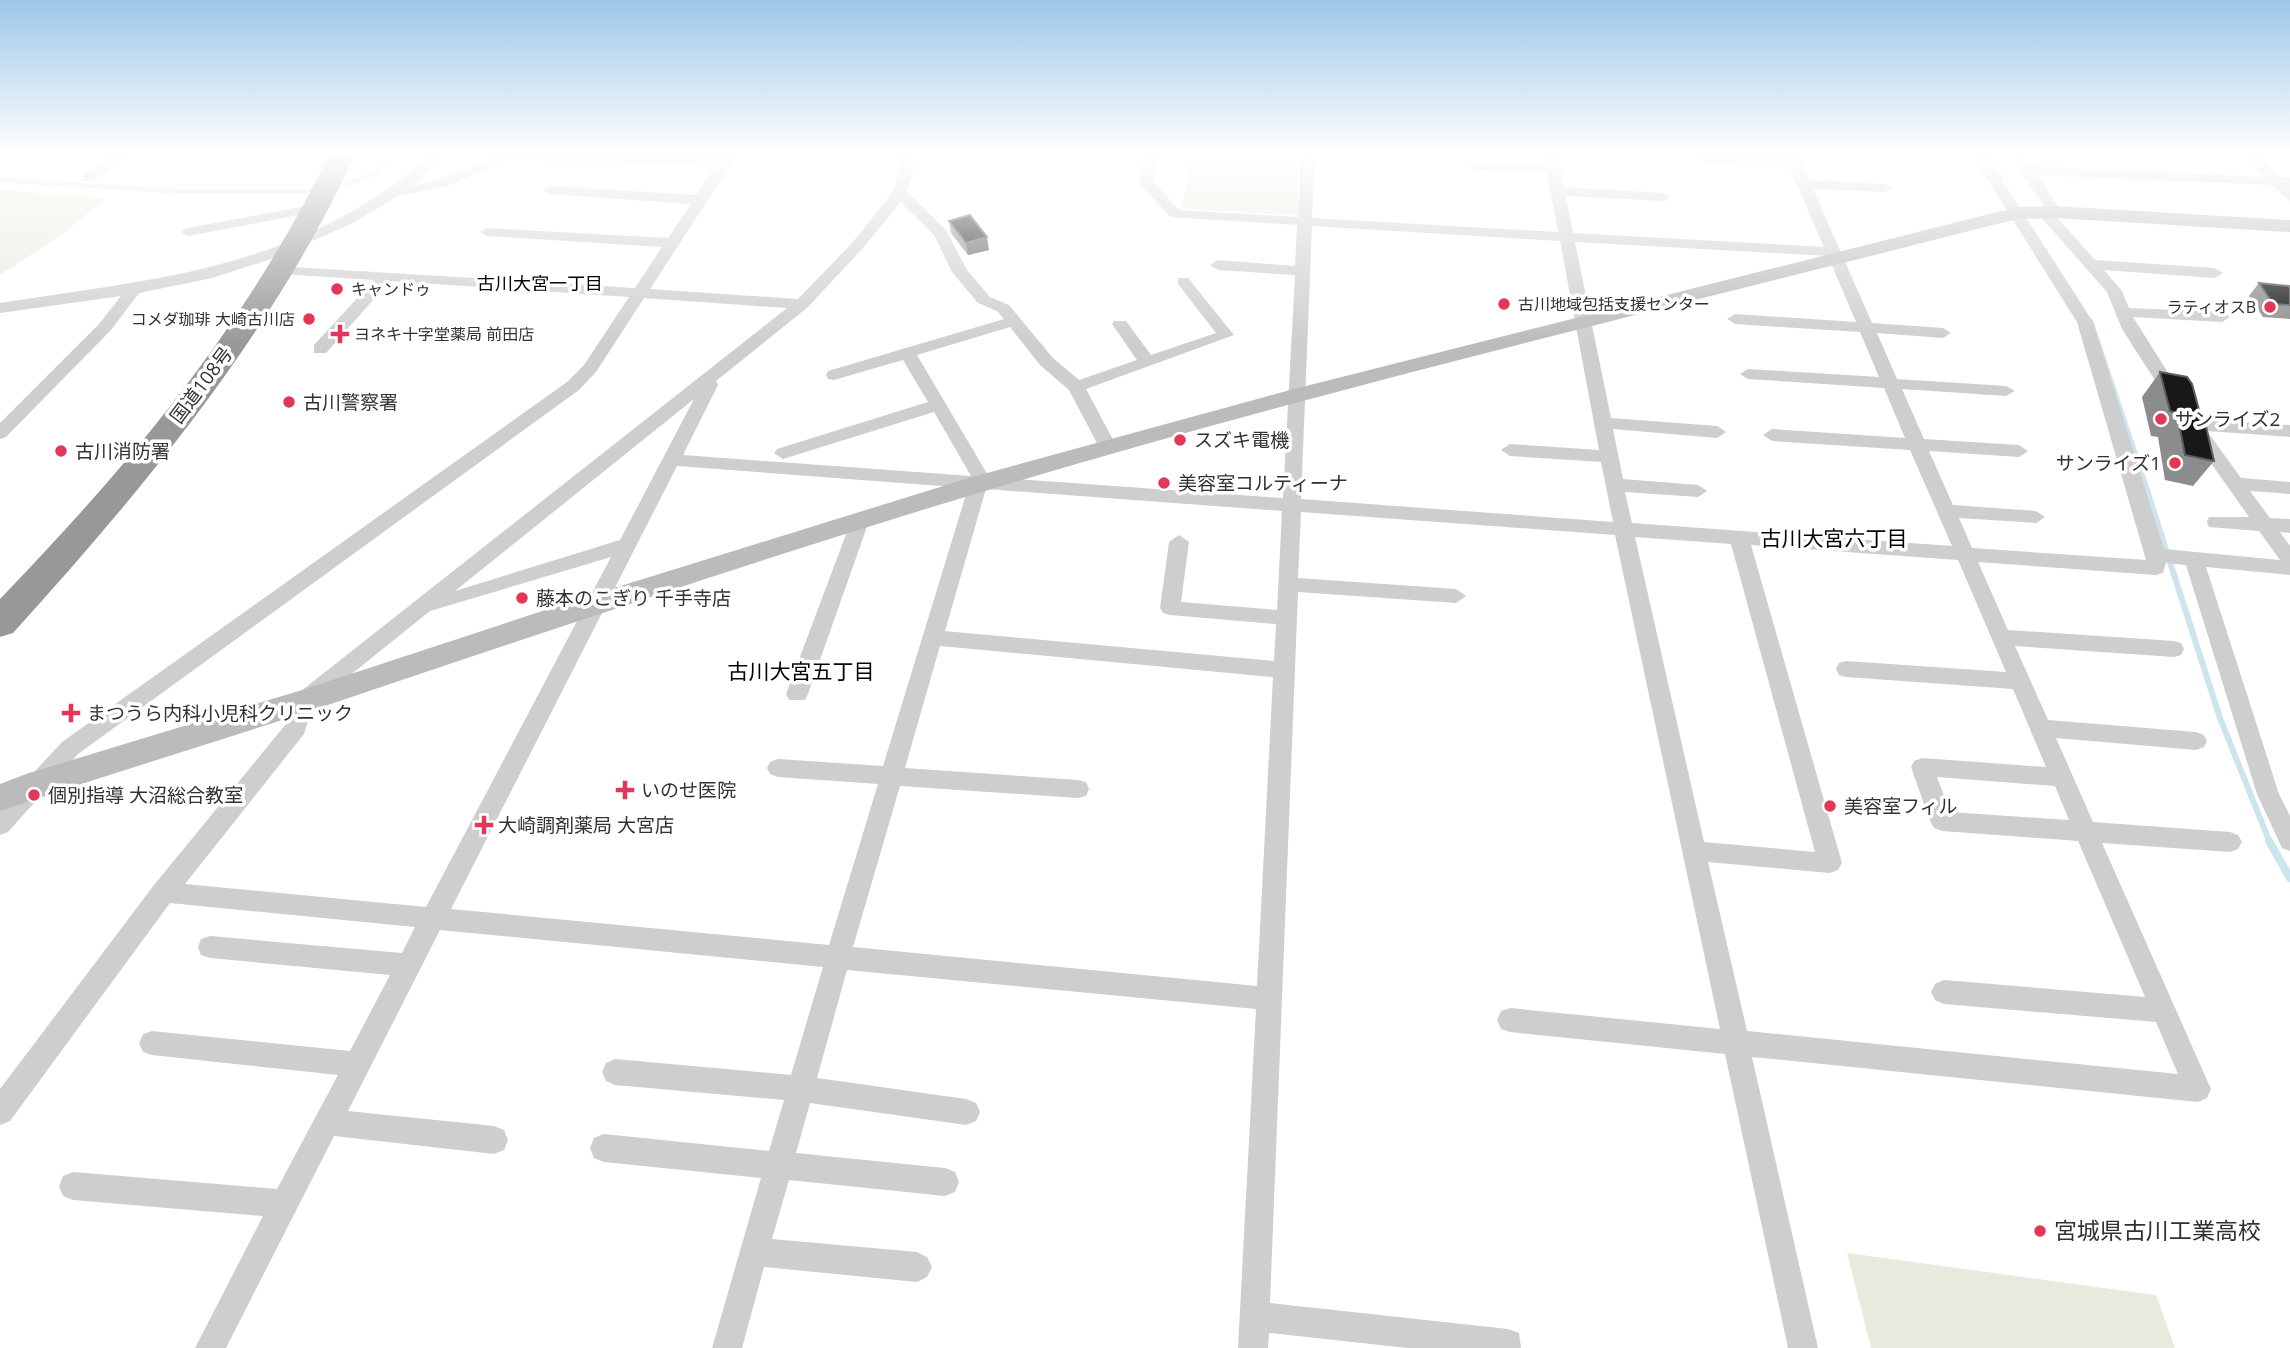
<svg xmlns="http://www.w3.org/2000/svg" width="2290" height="1348" font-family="'Open Sans','Noto Sans JP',sans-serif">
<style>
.green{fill:#e6ebdd}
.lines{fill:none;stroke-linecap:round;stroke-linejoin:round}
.stream-far2{stroke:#cce4ed;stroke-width:4.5}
.stream-far1{stroke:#cce4ed;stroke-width:6}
.stream{stroke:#cce4ed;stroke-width:8}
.street{fill:#cecece;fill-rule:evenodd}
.secondary{fill:#bbb;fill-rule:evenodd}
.highway{fill:#989898;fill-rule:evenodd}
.wall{fill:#8c8c8c}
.shaded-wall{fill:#5d5d5d}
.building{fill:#181818;stroke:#5d5d5d;stroke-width:2}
.poi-dot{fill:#e43757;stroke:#fff;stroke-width:2.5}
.labels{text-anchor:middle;stroke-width:7;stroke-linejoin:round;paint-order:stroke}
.far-poi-label{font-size:16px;fill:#313131;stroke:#fff;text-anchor:start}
.far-neighbourhood-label{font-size:18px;fill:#000;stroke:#fff}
.street-label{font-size:19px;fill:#313131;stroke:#fff}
.poi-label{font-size:19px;fill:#313131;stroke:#fff;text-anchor:start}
.neighbourhood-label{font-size:21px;fill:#000;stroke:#fff}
.near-poi-label{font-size:23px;fill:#313131;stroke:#fff;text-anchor:start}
</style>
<rect width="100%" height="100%" fill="#fff"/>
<path class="green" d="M1191 155H1297L1298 213 1291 215 1182 209Z
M0 190 106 198 63 234 0 275Z
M1847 1253 2156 1295 2175 1348H1871Z"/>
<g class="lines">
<path class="stream-far2" d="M1987 155 2001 179
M0 180 173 191H310
M345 185 376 173 390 155
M2091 321 2136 455"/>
<path class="stream-far1" d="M2135 453 2220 718 2270 843"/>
<path class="stream" d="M2269 841 2290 878"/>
<path class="street" d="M115 155H132L92 181H82V175Z
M431 155H446L413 186 450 176 498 155H737L650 289 798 299 852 243 893 192 900 168 898 155H912L914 168 907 192 946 230 967 270 990 297 1009 305 1052 357 1079 380 1137 360 1112 324 1114 321H1126L1151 355 1216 333 1178 284V278H1188L1234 335 1086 389 1117 447 1108 453 1099 447 1069 390 1040 365 1010 327 917 355 989 477 1283 498 1295 275 1218 270 1210 265 1218 260 1295 266 1297 225 1170 217 1139 182 1146 155H1160L1153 181 1179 210 1298 217 1301 155H1315L1312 218 1558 232 1547 173 1475 170 1468 166 1475 162 1546 164 1544 155H1558L1564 187 1664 193 1671 197 1664 201 1566 196 1573 233 1824 247 1789 167 1705 163 1698 159 1704 155 1786 158 1784 155H1798L1809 180 1885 184 1892 188 1885 192 1813 189 1872 323 1943 328 1951 333 1943 338 1877 333 1897 379 2006 386 2015 391 2006 396 1902 389 1924 439 2019 445 2028 451 2019 457 1929 451 1953 505 2036 511 2045 517 2036 523 1959 518 1972 548 2146 560 2077 322 1972 155H1986L2093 322 2164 549 2280 560 2259 531 2209 527 2207 522 2209 517H2249L2184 425 2193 419 2290 425V437L2207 431 2241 478 2290 482V494L2250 491 2270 518 2290 519V533L2280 532 2290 546V575L2206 567 2279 794 2290 816V851L2282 848 2257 794 2186 565 2166 563 2163 573 2156 575 1978 562 2008 630 2174 641 2181 643 2184 649 2181 655 2174 657 2015 646 2048 720 2196 732 2204 735 2207 741 2204 747 2196 750 2056 738 2093 822 2230 832 2238 835 2242 842 2238 849 2230 852 2102 843 2211 1089 2207 1098 2198 1102 1752 1057 1818 1348H1788L1725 1054 1510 1032 1501 1029 1497 1020 1501 1011 1510 1008 1720 1029 1615 535 1301 512 1298 578 1456 589 1466 596 1456 603 1298 592 1270 1303 1508 1329 1519 1333 1521 1348H1408L1269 1333 1268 1348H1238L1256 1009 847 970 817 1078 966 1099 976 1103 980 1112 976 1121 966 1125 810 1103 796 1153 945 1168 955 1172 959 1182 955 1192 945 1196 789 1180 772 1239 917 1252 927 1257 932 1267 927 1277 917 1282 764 1267 742 1348H712L761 1178 604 1162 594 1158 590 1148 594 1138 604 1134 769 1151 784 1100 615 1085 606 1081 602 1072 606 1063 615 1059 791 1075 823 967 440 930 348 1111 494 1126 504 1130 508 1140 504 1150 494 1154 334 1136 226 1348H195L263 1216 73 1200 63 1196 59 1186 63 1176 73 1172 277 1189 338 1075 152 1055 143 1052 139 1043 143 1034 152 1031 350 1051 390 975 210 958 201 955 198 947 201 939 210 936 402 953 415 927 170 903 10 1121 0 1125V1089L154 885 286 724 296 695 787 308 644 298 596 372 579 390 78 754 8 832 0 835V809L62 742 567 382 584 365 629 297 390 281 326 353H314V345L374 280 281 274 273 269 276 266 635 288 662 247 487 236 480 232 487 228 668 238 691 204 550 194 543 190 550 186 696 195 716 165 509 160 445 187 400 195 349 225 268 260 212 278 139 293 111 330 6 437 0 439V423L99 324 121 296 0 313V303C165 277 297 270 431 155ZM901 202 934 235 952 272 978 303 997 311 1004 319 828 371 826 375 828 379 834 380 903 360 928 402 777 449 774 453 783 459 934 412 971 476 683 455 718 385 716 381 808 307 862 249ZM1312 226 1560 241 1599 450 1510 444 1501 450 1510 456 1601 462 1613 522 1301 499ZM1575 242 1828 256 1856 322 1735 314 1727 319 1735 324 1860 332 1879 377 1748 369 1740 374 1748 379 1884 388 1905 438 1772 429 1763 435 1772 441 1910 450 1952 546 1632 523 1625 492 1698 497 1707 491 1698 485 1623 479 1613 429 1717 438 1726 432 1717 426 1611 418ZM694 399 620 540 455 591ZM677 466 968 488 883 766 778 759 770 762 767 768 770 774 778 777 878 784 829 945 451 909ZM986 489 1282 511 1277 610 1181 602 1189 542 1179 535 1169 542 1160 608 1163 613 1170 615 1276 624 1274 661 945 631ZM1635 537 1731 544 1815 852 1704 842ZM1751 545 1958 560 2006 672 1846 661 1839 663 1836 669 1839 675 1846 677 2013 689 2046 767 1922 758 1914 761 1911 767 1930 821 1934 828 1942 831 2078 841 2145 997 1944 980 1935 984 1931 992 1935 1000 1944 1004 2156 1022 2178 1074 1747 1031 1708 862 1830 873 1838 870 1842 863ZM611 557 426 907 185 884 304 734 313 705 430 611ZM940 646 1273 677 1257 986 853 947 900 786 1078 798 1086 796 1089 789 1086 782 1078 780 905 768ZM1937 777 2055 786 2069 820 1950 812Z
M2010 155H2024L2031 166 2264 177 2245 155H2260L2280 177 2290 178V201L2272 185 2037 175 2062 212 2056 216 2095 260 2215 268 2223 273 2215 278 2104 270 2122 291 2129 308 2222 312 2230 317 2222 322 2133 317 2182 395 2179 399H2167L2122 329 2107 292 2040 216V210L2046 209Z
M316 204 321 205V211L188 236 181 232 188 228Z
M860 515 869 521 808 694 805 700H789L786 694 851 521Z"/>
<path class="secondary" d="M2055 206 2290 220V232L2055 218 2019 219 1997 224C1660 310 1319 390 985 491 761 558 540 634 319 708 213 743 106 775 0 811V784L26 774 302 690 585 597 969 478 1290 390 1989 214 2019 207Z"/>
<path class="highway" d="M329 155H355C271 336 146 486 13 633L0 637V599C132 462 245 327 329 155Z"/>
</g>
<path class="wall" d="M949 221 989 250 968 255 951 233Z
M2259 283 2290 288V319L2263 317 2249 296Z
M2160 372 2214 461 2193 486 2165 480 2158 437 2151 436 2142 397Z"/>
<path class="shaded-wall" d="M987 237 989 250 968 255 966 243Z"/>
<path class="building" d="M970 215 987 237 966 243 949 221Z
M2259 283 2289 286 2290 288V305L2273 304Z
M2160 372 2187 377 2192 384 2202 421 2205 422 2214 461 2185 455 2177 413 2170 411Z"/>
<linearGradient id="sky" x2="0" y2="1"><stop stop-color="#9dc7ea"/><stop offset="0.45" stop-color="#fff"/><stop offset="1" stop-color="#fff" stop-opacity="0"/></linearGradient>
<rect width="2290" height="344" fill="url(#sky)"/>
<g class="poi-dot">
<circle cx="337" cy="289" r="7"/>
<circle cx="1504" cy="304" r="7"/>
<circle cx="2270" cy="307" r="7"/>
<circle cx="309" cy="319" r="7"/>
<path d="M336.5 323.5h7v7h7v7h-7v7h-7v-7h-7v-7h7z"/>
<circle cx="289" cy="402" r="7"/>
<circle cx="2161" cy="419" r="7"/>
<circle cx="1180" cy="440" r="7"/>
<circle cx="61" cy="451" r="7"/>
<circle cx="2175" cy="463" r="7"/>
<circle cx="1164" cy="483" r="7"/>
<circle cx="522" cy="598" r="7"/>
<path d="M67.5 702.5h7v7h7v7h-7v7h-7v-7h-7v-7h7z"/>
<path d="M621.5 779.5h7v7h7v7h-7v7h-7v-7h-7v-7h7z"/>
<circle cx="34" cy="795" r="7"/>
<circle cx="1830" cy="806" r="7"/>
<path d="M480.5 814.5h7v7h7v7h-7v7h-7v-7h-7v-7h7z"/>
<circle cx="2040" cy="1231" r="7"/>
</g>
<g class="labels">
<g class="far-poi-label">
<text x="351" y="295">キャンドゥ</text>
<text x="1518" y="310">古川地域包括支援センター</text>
<text x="2256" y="313" text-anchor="end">ラティオスB</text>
<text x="295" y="325" text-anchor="end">コメダ珈琲 大崎古川店</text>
<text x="354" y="340">ヨネキ十字堂薬局 前田店</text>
</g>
<g class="far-neighbourhood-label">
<text x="540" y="290">古川大宮一丁目</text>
</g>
<g class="street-label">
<text transform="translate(201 385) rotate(-53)" y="7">国道108号</text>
</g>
<g class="poi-label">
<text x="303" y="409">古川警察署</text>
<text x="2175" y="426">サンライズ2</text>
<text x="1194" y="447">スズキ電機</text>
<text x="75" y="458">古川消防署</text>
<text x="2161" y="470" text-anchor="end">サンライズ1</text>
<text x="1178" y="490">美容室コルティーナ</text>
<text x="536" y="605">藤本のこぎり 千手寺店</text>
<text x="87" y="720">まつうら内科小児科クリニック</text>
<text x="641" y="797">いのせ医院</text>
<text x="48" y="802">個別指導 大沼総合教室</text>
<text x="1844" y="813">美容室フィル</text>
<text x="498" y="832">大崎調剤薬局 大宮店</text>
</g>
<g class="neighbourhood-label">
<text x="1834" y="546">古川大宮六丁目</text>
<text x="801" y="679">古川大宮五丁目</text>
</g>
<g class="near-poi-label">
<text x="2054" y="1239">宮城県古川工業高校</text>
</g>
</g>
</svg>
